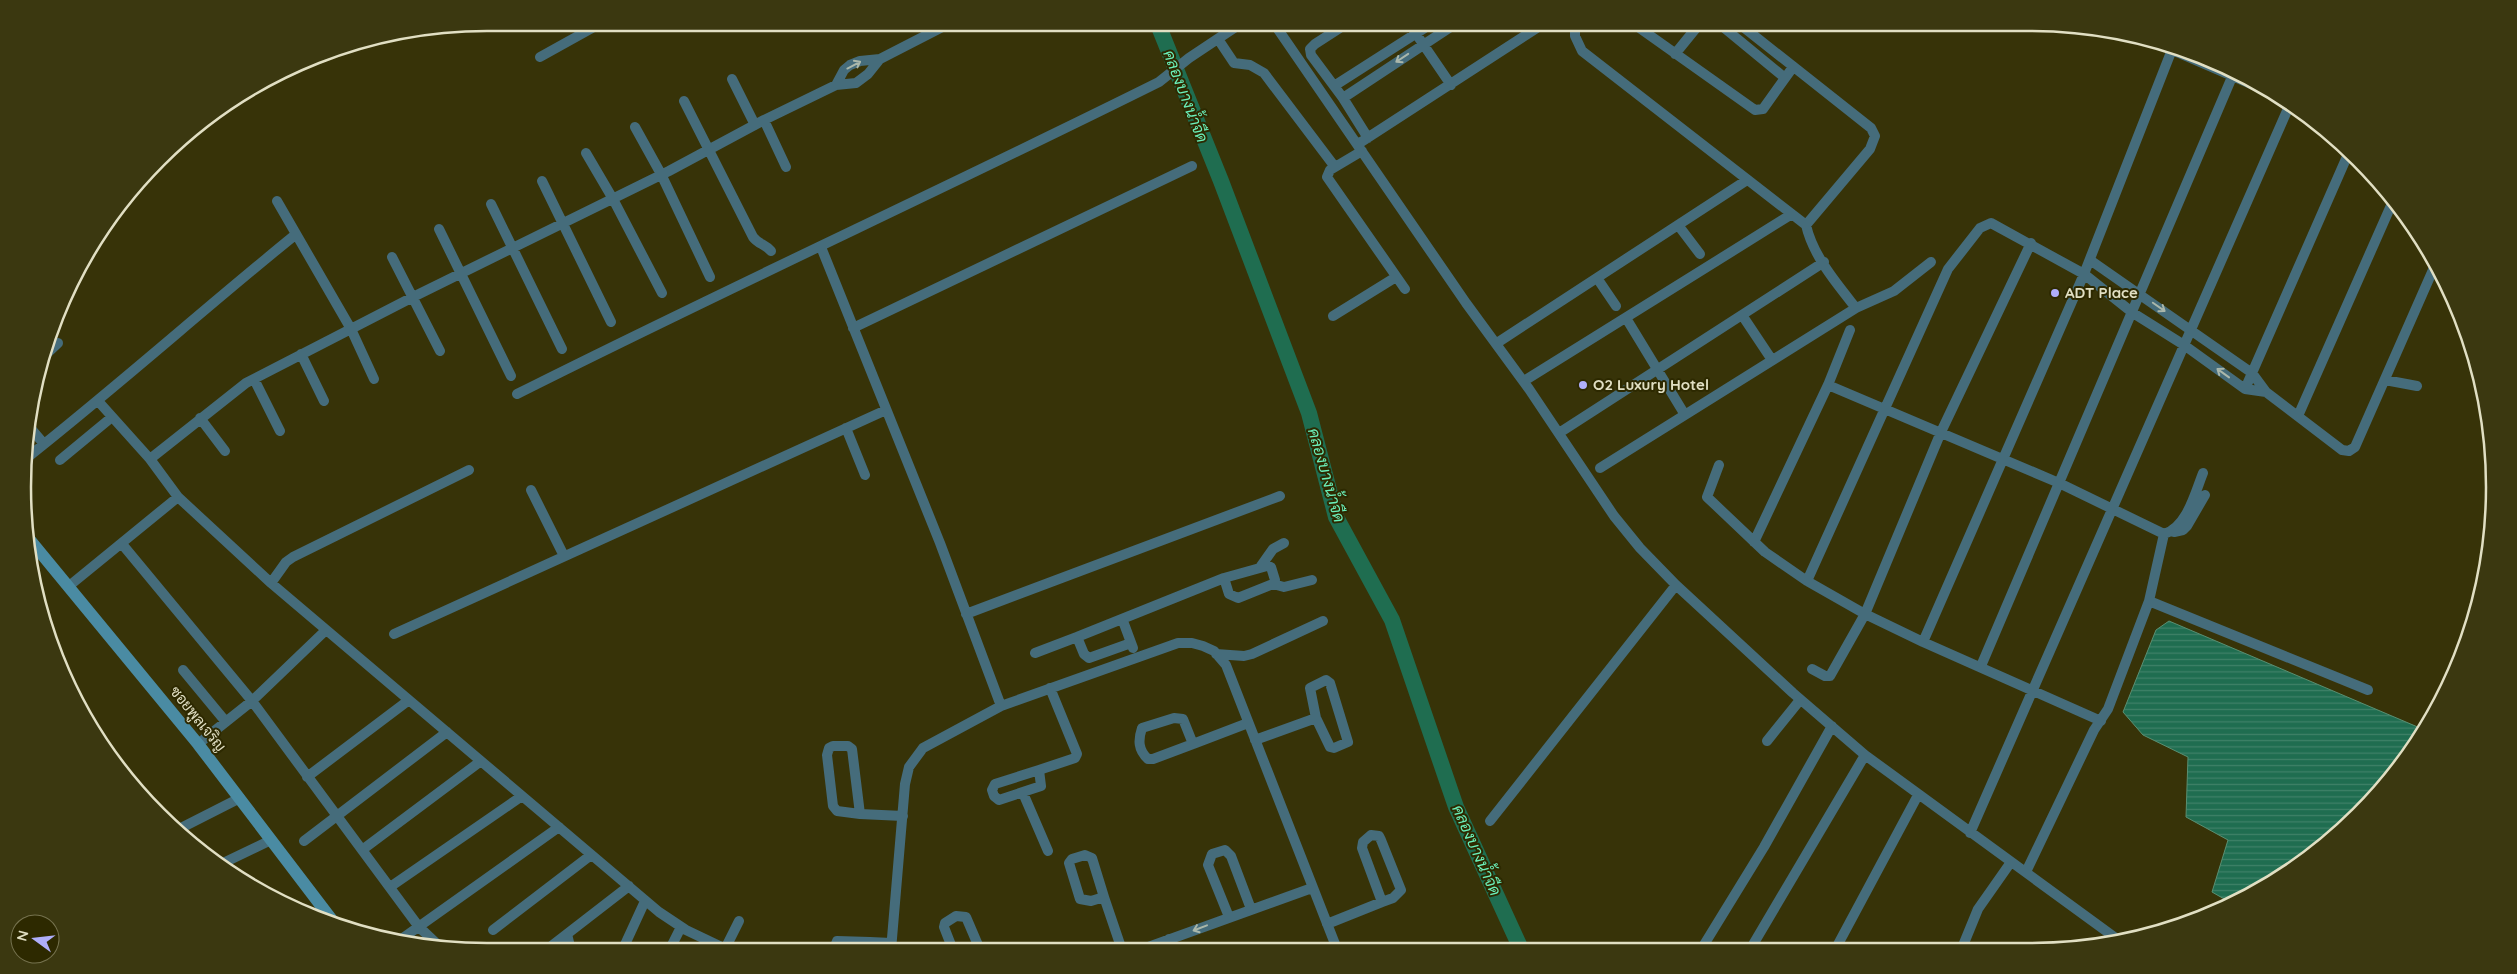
<svg xmlns="http://www.w3.org/2000/svg" width="2517" height="974" font-family="Quicksand,Sarabun,sans-serif">
<style>
.water{fill:url(#water-rules);stroke:#598f72}
.lines{fill:none;stroke-linecap:round;stroke-linejoin:round}
.river{stroke:#1f6d50;stroke-width:16}
.street{stroke:#456c7b;stroke-width:10}
.secondary{stroke:#4a8ba3;stroke-width:12}
.oneway{stroke:#aab7aa}
.poi-dot{fill:#afaefa;stroke:#2d2900;stroke-width:2}
.labels{text-anchor:middle;stroke-width:4;stroke-linejoin:round;paint-order:stroke}
.poi-label{font-size:15px;font-weight:bold;fill:#e1dfc3;stroke:#2d2900;text-anchor:start}
.street-label{font-size:15px;fill:#e1dfc3;stroke:#2d2900}
.water-label{font-size:16px;font-style:italic;fill:#6bf0ba;stroke:#2d2900}
.rim{fill:none;stroke:#e1dfc3;stroke-width:2.5}
</style>
<defs>
<pattern id="water-rules" width="6" height="5" patternUnits="userSpaceOnUse" patternTransform="scale(1.25)"><rect width="6" height="5" fill="#1f6d50"/><path d="M0 2.5h6" fill="none" stroke="#3f8168"/></pattern>
</defs>
<rect width="100%" height="100%" fill="#373308"/>
<path class="water" d="M2169 621 2420 728 2422 732 2416 745 2336 836 2233 904 2212 892 2228 840 2186 817 2188 757 2143 735 2123 712 2156 630Z"/>
<g class="lines">
<path class="river" d="M1157 22 1221 181 1309 413 1336 517 1392 620 1456 807 1521 949"/>
<path class="street" d="M1273 22 1466 303 1529 389 1614 516 1640 548 1676 585 1793 693 1865 755 2117 939
M1349 22 1315 44 1310 49 1311 55 1343 98 1368 138
M1408 22 1451 85
M1575 22V36L1582 51 1806 225C1813 256 1837 284 1856 308
M1631 22 1755 110 1763 109 1793 67
M1717 22 1785 78
M1737 22 1871 128 1875 136 1870 149 1806 225
M1218 39 1234 63 1250 65 1264 73 1335 167
M2172 50 2274 94
M1675 54 1701 22
M540 57 603 22
M732 79 755 125
M836 85 844 70 850 65 860 61 880 59 952 22
M1334 86 1434 22
M1343 98 1458 22
M684 101 753 237C758 244 765 244 771 251
M764 120 786 167
M635 127 661 174 710 277
M1358 144 1546 22
M1362 151 1330 170 1327 177 1405 289
M586 153 613 199 662 293
M542 181 611 322
M277 201 351 329 374 379
M491 204 562 349
M1678 225 1700 254
M439 229 511 376
M821 247 940 543 1001 706
M392 257 440 351
M2090 260 2252 373 2266 392 2342 450 2349 451 2355 447 2436 263
M1597 278 1616 306
M1742 315 1772 360
M1333 316 1396 277
M1626 318 1685 415
M853 328 1192 166
M1497 343 1747 180
M301 354 324 401
M42 358 58 343
M254 379 280 431
M2385 380 2417 386
M1524 381 1792 214
M1828 385 2059 483 2164 534C2187 527 2195 493 2203 473
M2245 389 2349 152
M517 394C730 287 946 188 1159 82L1189 58 1243 22
M98 401 150 459 178 497 271 583 659 912 686 930 730 951
M2298 416 2393 201
M200 418 225 451
M27 424 44 444
M846 428 865 475
M1559 433 1824 262
M28 457C119 385 205 308 295 235
M150 459 246 383 413 297 669 171 764 120 836 85 856 83 868 74 880 59
M60 460 112 417
M1719 465 1707 497 1765 552 1807 581 1865 614 1923 642 2101 721
M1600 468 1856 308 1894 291 1931 262
M531 490 564 556
M2174 532 2183 530 2187 526 2205 495
M1754 542 1828 385 1850 330
M122 544 252 701 419 927 438 945
M1261 566 1273 549 1284 543
M1807 581 1948 269 1980 228 1991 223 2084 274 2133 313 2184 345 2245 389 2266 392
M271 583 286 562 293 557 469 470
M1273 584 1275 580 1271 567 1267 566 1224 578 1229 594 1238 598 1273 584 1284 587 1312 580
M69 586 178 497
M2149 601 2368 690
M966 614 1280 496
M1123 621 1133 648
M394 634 886 410
M1923 642 2084 274 2173 47
M1131 643 1089 658 1084 654 1077 637 1224 578
M1035 653 1077 637
M1216 654 1244 656 1252 654 1323 621
M1981 666 2235 70
M1812 669 1825 676H1830L1865 614 1941 432 2031 243
M183 670 226 722
M1174 718 1183 719 1193 744 1153 759H1148C1138 750 1138 740 1142 728Z
M1255 740 1316 718 1330 747 1334 748 1348 742 1330 683 1326 680 1310 688 1316 718
M1767 741 1800 700
M198 744 252 701 326 630
M1193 744 1248 723
M833 746H848L852 749 860 814 837 811 833 806 827 755 829 748Z
M1039 770 1041 786 999 800 994 796 992 790 995 784Z
M1039 770 1075 758 1077 754 1050 688
M307 777 409 700
M1023 793 1048 851
M860 814 903 816
M1490 821 1676 585
M179 829 240 798
M1970 833 2290 104
M1371 835 1379 836 1381 840 1401 890 1393 898 1382 902 1362 848 1363 842Z
M304 841 447 732
M362 850 481 761
M1085 855 1092 858 1104 897 1091 901 1080 899 1069 863 1072 859Z
M219 865 271 840
M2026 872 2094 730 2108 709 2149 601 2164 534
M390 887 522 796
M1104 897 1122 950
M1229 917 1208 865 1212 854 1225 850 1231 856 1251 909
M1327 924 1382 902
M493 930 591 855
M567 934 571 951
M1169 939 1172 950
M400 940 559 827
M870 942 891 943
M1702 948 1764 847 1832 726
M1751 948 1865 755
M1836 948 1918 795
M1962 948 1978 909 2011 862
M891 950 905 784 909 767 923 748 1001 706 1178 643H1192L1203 646 1214 651 1226 665 1337 949
M953 950 944 927 945 923 956 916 966 917 978 945V950
M1140 950 1312 888
M545 951 629 886
M622 951 645 901
M669 951 681 927
M724 951 739 921
M833 951 837 941 870 942V951"/>
<path class="secondary" d="M30 540 198 744 335 924"/>
</g>
<defs><path id="oneway-shaft" d="M-6 0H5M1.5-3L5.5 0L1.5 3" fill="none" stroke-width="1.6" stroke-linecap="round" stroke-linejoin="round" transform="scale(1.25)"/></defs>
<g class="oneway">
<use href="#oneway-shaft" transform="translate(1402 58) rotate(146)"/>
<use href="#oneway-shaft" transform="translate(854 65) rotate(-28)"/>
<use href="#oneway-shaft" transform="translate(2159 307) rotate(35)"/>
<use href="#oneway-shaft" transform="translate(2223 373) rotate(-144)"/>
<use href="#oneway-shaft" transform="translate(1200 928) rotate(159)"/>
</g>
<g class="poi-dot">
<circle cx="2055" cy="293" r="5"/>
<circle cx="1583" cy="385" r="5"/>
</g>
<g class="labels">
<g class="poi-label">
<text x="2065" y="298">ADT Place</text>
<text x="1593" y="390">O2 Luxury Hotel</text>
</g>
<g class="street-label">
<text transform="translate(198 719) rotate(51)" y="5">ซอยพูลเจริญ</text>
</g>
<g class="water-label">
<text transform="translate(1186 96) rotate(69)" y="6">คลองบางน้ำจืด</text>
<text transform="translate(1327 475) rotate(74)" y="6">คลองบางน้ำจืด</text>
<text transform="translate(1477 850) rotate(66)" y="6">คลองบางน้ำจืด</text>
</g>
</g>
<path d="M0 0H2517V974H0ZM487 31H2030A456 456 0 0 1 2486 487V487A456 456 0 0 1 2030 943H487A456 456 0 0 1 31 487V487A456 456 0 0 1 487 31Z" fill="#3b3810" fill-rule="evenodd"/>
<path class="rim" d="M487 31H2030A456 456 0 0 1 2486 487V487A456 456 0 0 1 2030 943H487A456 456 0 0 1 31 487V487A456 456 0 0 1 487 31Z"/>
<g transform="translate(35 939) rotate(285)"><circle r="24" fill="#2d2900" stroke="#75724e"/>
<path d="M0-4L9 19L0 12L-9 19Z" fill="#afaefa"/>
<text y="-8" font-size="14" font-weight="bold" text-anchor="middle" fill="#e1dfc3">N</text>
</g>
</svg>
